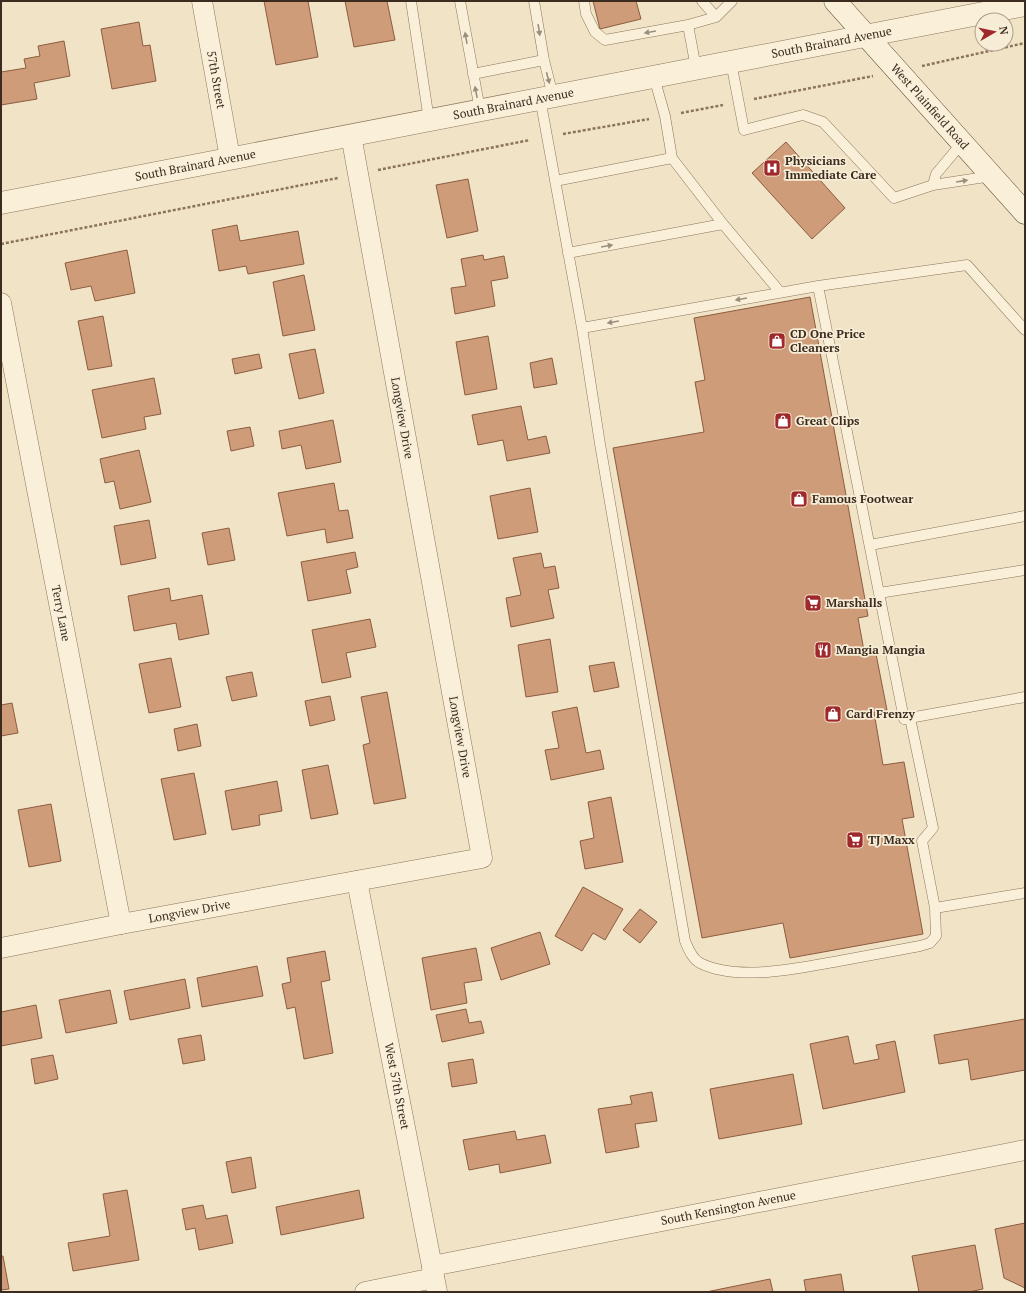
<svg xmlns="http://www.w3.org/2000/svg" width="1026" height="1293" font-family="'PT Serif',serif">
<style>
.building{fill:#cf9c7a;stroke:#8c5c3f}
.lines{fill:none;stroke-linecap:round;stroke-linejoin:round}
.service-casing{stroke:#8c745b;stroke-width:11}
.minor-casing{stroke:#8c745b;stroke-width:21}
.tertiary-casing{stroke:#8c745b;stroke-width:23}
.secondary-casing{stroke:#6e553e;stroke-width:23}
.path{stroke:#8c745b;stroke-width:2.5;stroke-dasharray:3 2;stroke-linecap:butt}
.service{stroke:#faf0da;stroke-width:10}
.minor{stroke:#faf0da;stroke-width:20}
.tertiary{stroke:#faf0da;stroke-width:22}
.secondary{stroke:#faf0da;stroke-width:22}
.oneway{fill:#9b8e7c}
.labels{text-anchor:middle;stroke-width:3.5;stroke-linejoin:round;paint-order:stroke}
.street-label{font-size:12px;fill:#3c2c1f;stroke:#f7edd6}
.poi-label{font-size:12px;font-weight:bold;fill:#3c2c1f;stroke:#f7edd6;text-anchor:start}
</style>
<rect width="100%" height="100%" fill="#f0e3c6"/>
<path class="building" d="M264 1H308L318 57 276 65Z
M345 1H387L395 40 354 47Z
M593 1H636L641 19 600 29Z
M139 22 143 46 150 45 156 81 112 89 101 29Z
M64 41 70 76 34 83 37 99 1 105V72L26 68 24 59 40 56 38 46Z
M786 142 845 208 812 239 752 173Z
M468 179 478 231 447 238 436 185Z
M237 225 240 241 298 231 304 264 248 274 246 266 219 271 212 230Z
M127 250 135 293 95 301 91 286 71 290 65 263Z
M483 255 484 260 504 256 508 278 491 281 495 306 455 314 451 288 466 286 461 259Z
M304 275 315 330 283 336 273 282Z
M810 297 868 616 858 618 865 656 876 654 887 710 874 712 883 765 904 762 914 817 902 819 923 934 790 958 783 923 702 938 613 448 704 432 695 382 705 380 694 318Z
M103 316 112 366 88 370 78 321Z
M488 336 497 389 465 395 456 342Z
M315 349 324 393 299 399 289 354Z
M259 354 262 368 235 374 232 359Z
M552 358 557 384 534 388 530 363Z
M154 378 161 414 144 417 146 429 102 438 92 390Z
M521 406 528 440 546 436 550 453 507 461 503 440 478 445 472 415Z
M333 420 341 462 306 469 301 445 282 449 279 431Z
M250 427 254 446 231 451 227 431Z
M139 450 151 502 120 509 114 481 105 483 100 459Z
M334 483 339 511 348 510 353 538 327 543 325 529 287 536 278 493Z
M530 488 538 532 498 539 490 496Z
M149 520 156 558 121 565 114 526Z
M229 528 235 560 208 565 202 533Z
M355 552 358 567 346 570 351 593 308 601 301 562Z
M541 553 544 568 555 566 559 588 548 590 554 618 511 627 506 598 521 595 513 558Z
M169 588 171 601 202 595 209 634 179 640 176 623 134 631 128 596Z
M370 619 376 647 346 653 351 677 322 683 312 630Z
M550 639 558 692 526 697 518 645Z
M171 658 181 707 149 713 139 664Z
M614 662 619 687 594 692 589 666Z
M252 672 257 696 232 701 226 677Z
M387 692 406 798 374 804 363 745 370 743 361 697Z
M330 696 335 720 310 726 305 701Z
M12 703 18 733 1 736V705Z
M577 707 586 753 600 750 604 769 551 780 545 750 559 748 552 712Z
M197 724 201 746 178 751 174 729Z
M328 765 338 814 311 819 302 770Z
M194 773 206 834 174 840 161 779Z
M277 781 282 811 259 815 260 825 232 830 225 791Z
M611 797 623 862 585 869 580 841 594 838 588 802Z
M51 804 61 861 29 867 18 810Z
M583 887 623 909 605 940 593 933 582 951 555 936Z
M640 909 657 922 640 943 623 930Z
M540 932 550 964 501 980 491 948Z
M476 948 482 980 464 983 467 1003 431 1010 422 958Z
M325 951 330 980 321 982 333 1053 304 1059 295 1007 287 1009 282 984 291 982 287 958Z
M257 966 263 996 202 1007 197 978Z
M185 979 190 1008 130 1020 124 991Z
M110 990 117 1023 66 1033 59 1000Z
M36 1005 42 1038 1 1046V1012Z
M466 1009 469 1023 481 1021 484 1033 442 1042 436 1015Z
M1025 1019V1070L971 1080 968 1059 939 1064 934 1035Z
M201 1035 205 1060 183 1064 178 1039Z
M848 1036 854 1064 879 1059 876 1045 895 1041 905 1092 823 1109 810 1044Z
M53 1055 58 1079 35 1084 31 1059Z
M473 1059 477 1083 452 1087 448 1063Z
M793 1074 802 1124 719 1139 710 1089Z
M652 1092 657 1121 635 1124 639 1147 606 1153 598 1109 632 1104 630 1096Z
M515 1131 517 1140 545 1135 551 1163 500 1173 499 1164 469 1170 463 1140Z
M251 1157 256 1188 232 1193 226 1162Z
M127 1190 139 1260 73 1271 68 1243 110 1236 103 1194Z
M359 1190 364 1218 281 1235 276 1207Z
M203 1205 206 1219 227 1215 233 1243 199 1250 195 1228 186 1230 182 1209Z
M1025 1223V1288L1004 1278 995 1229Z
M975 1245 983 1289 969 1292H919L912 1256Z
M1 1256H3L9 1289 1 1290Z
M841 1274 844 1292H806L804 1280Z
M770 1279 773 1292H706Z"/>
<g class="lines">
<g class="service-casing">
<path id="service" d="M411 1 429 120
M460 1 480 110
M534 1 544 60 553 96
M584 1 586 14 595 32 605 40 688 25
M716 17 732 1
M731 62 744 130 803 115 823 122 894 198 933 185 992 176
M696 68 688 25 716 17 702 1
M473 74 544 60
M654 77 665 116 672 158 723 224 780 292
M540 98 582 328 600 444 685 941C688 948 692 959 700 963 738 982 799 968 839 961 866 956 893 951 920 946L930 943 936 936 935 908
M555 181 672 158
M933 185 936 174 962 143
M568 253 723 224
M582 328 818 286
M1025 330 967 265 818 286 904 719 1025 697
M870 545 1025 516
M879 593 1025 570
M910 718 933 828 922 841 935 908 1025 893"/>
</g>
<g class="minor-casing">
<g id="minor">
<path id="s1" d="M202 1 230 158"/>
<path id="s2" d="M1 303 121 924"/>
<path id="s3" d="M357 881 437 1292"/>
<path id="s4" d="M1 948 121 924 482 858 351 135"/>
<path id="s5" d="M432 1266 1025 1150"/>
<path d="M365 1292 434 1278"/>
</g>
</g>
<g class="tertiary-casing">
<g id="tertiary">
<path id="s6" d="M1 203 1025 5"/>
</g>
</g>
<g class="secondary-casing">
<g id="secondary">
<path id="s7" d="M835 1 1025 213"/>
</g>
</g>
<path class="path" d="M922 66 1025 43
M754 99 873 76
M681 113 723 105
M563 134 649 119
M378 170 530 140
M1 244 338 178"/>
<use href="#service" class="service"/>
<use href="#minor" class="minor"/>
<use href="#tertiary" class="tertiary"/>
<use href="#secondary" class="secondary"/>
</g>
<defs><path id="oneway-solid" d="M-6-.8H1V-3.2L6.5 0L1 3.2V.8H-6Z"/></defs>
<g class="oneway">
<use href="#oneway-solid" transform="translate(539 30) rotate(81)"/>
<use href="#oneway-solid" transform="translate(650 32) rotate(170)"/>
<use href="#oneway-solid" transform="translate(466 38) rotate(-100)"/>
<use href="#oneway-solid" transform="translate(548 78) rotate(75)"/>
<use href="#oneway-solid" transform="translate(476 92) rotate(-101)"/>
<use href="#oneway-solid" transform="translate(962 181) rotate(-9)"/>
<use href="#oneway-solid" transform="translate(607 246) rotate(-10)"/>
<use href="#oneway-solid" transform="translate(741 299) rotate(170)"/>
<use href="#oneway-solid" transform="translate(613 322) rotate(170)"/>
</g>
<defs>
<g id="hospital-square" transform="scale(0.9)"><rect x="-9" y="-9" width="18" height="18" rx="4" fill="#9e282b" stroke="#f7edd6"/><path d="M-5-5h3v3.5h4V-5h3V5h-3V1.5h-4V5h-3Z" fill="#fff"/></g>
<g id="shop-square" transform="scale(0.9)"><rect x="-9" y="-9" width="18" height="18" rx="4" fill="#9e282b" stroke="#f7edd6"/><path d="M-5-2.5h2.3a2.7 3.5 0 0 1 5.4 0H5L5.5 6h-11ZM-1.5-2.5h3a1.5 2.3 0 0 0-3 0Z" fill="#fff"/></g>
<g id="supermarket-square" transform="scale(0.9)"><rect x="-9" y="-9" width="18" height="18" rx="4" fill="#9e282b" stroke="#f7edd6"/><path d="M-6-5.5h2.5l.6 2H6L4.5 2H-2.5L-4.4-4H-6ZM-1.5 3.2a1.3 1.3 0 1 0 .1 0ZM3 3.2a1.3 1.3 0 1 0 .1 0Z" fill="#fff"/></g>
<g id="restaurant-square" transform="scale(0.9)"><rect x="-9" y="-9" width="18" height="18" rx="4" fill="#9e282b" stroke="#f7edd6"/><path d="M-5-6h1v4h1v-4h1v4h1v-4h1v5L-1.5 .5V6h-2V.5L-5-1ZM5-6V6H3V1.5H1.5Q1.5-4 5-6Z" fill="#fff"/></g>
</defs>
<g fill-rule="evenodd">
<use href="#hospital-square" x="772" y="168"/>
<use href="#shop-square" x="777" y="341"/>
<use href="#shop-square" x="783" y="421"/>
<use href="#shop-square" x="799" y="499"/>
<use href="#supermarket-square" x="813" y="603"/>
<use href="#restaurant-square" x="823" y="650"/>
<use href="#shop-square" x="833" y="714"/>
<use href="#supermarket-square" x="855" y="840"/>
</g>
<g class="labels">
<g class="street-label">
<text dy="4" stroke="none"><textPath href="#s6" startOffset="846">South Brainard Avenue</textPath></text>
<text dy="4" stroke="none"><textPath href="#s1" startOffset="80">57th Street</textPath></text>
<text dy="4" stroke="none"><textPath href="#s6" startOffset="522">South Brainard Avenue</textPath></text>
<text dy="4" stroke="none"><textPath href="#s7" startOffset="142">West Plainfield Road</textPath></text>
<text dy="4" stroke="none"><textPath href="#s6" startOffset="198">South Brainard Avenue</textPath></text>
<text transform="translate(402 418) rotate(80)" y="4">Longview Drive</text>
<text dy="4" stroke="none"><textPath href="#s2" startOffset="316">Terry Lane</textPath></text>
<text transform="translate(460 737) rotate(80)" y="4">Longview Drive</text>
<text dy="4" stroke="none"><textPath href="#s4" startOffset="192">Longview Drive</textPath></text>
<text dy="4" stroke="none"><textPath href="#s3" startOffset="209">West 57th Street</textPath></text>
<text dy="4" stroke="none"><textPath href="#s5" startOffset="302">South Kensington Avenue</textPath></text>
</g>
<g class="poi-label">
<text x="785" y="165">Physicians<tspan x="785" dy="14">Immediate Care</tspan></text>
<text x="790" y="338">CD One Price<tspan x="790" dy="14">Cleaners</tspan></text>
<text x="796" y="425">Great Clips</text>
<text x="812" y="503">Famous Footwear</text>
<text x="826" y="607">Marshalls</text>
<text x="836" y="654">Mangia Mangia</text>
<text x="846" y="718">Card Frenzy</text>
<text x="868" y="844">TJ Maxx</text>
</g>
</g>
<rect width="1026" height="1293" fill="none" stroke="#3c2c1f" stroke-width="4"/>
<g transform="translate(994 32) rotate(81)"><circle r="19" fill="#f7edd6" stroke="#aca08d"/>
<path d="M0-3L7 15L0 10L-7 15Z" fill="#9e282b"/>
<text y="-6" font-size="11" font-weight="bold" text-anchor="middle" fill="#3c2c1f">N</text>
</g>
</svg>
